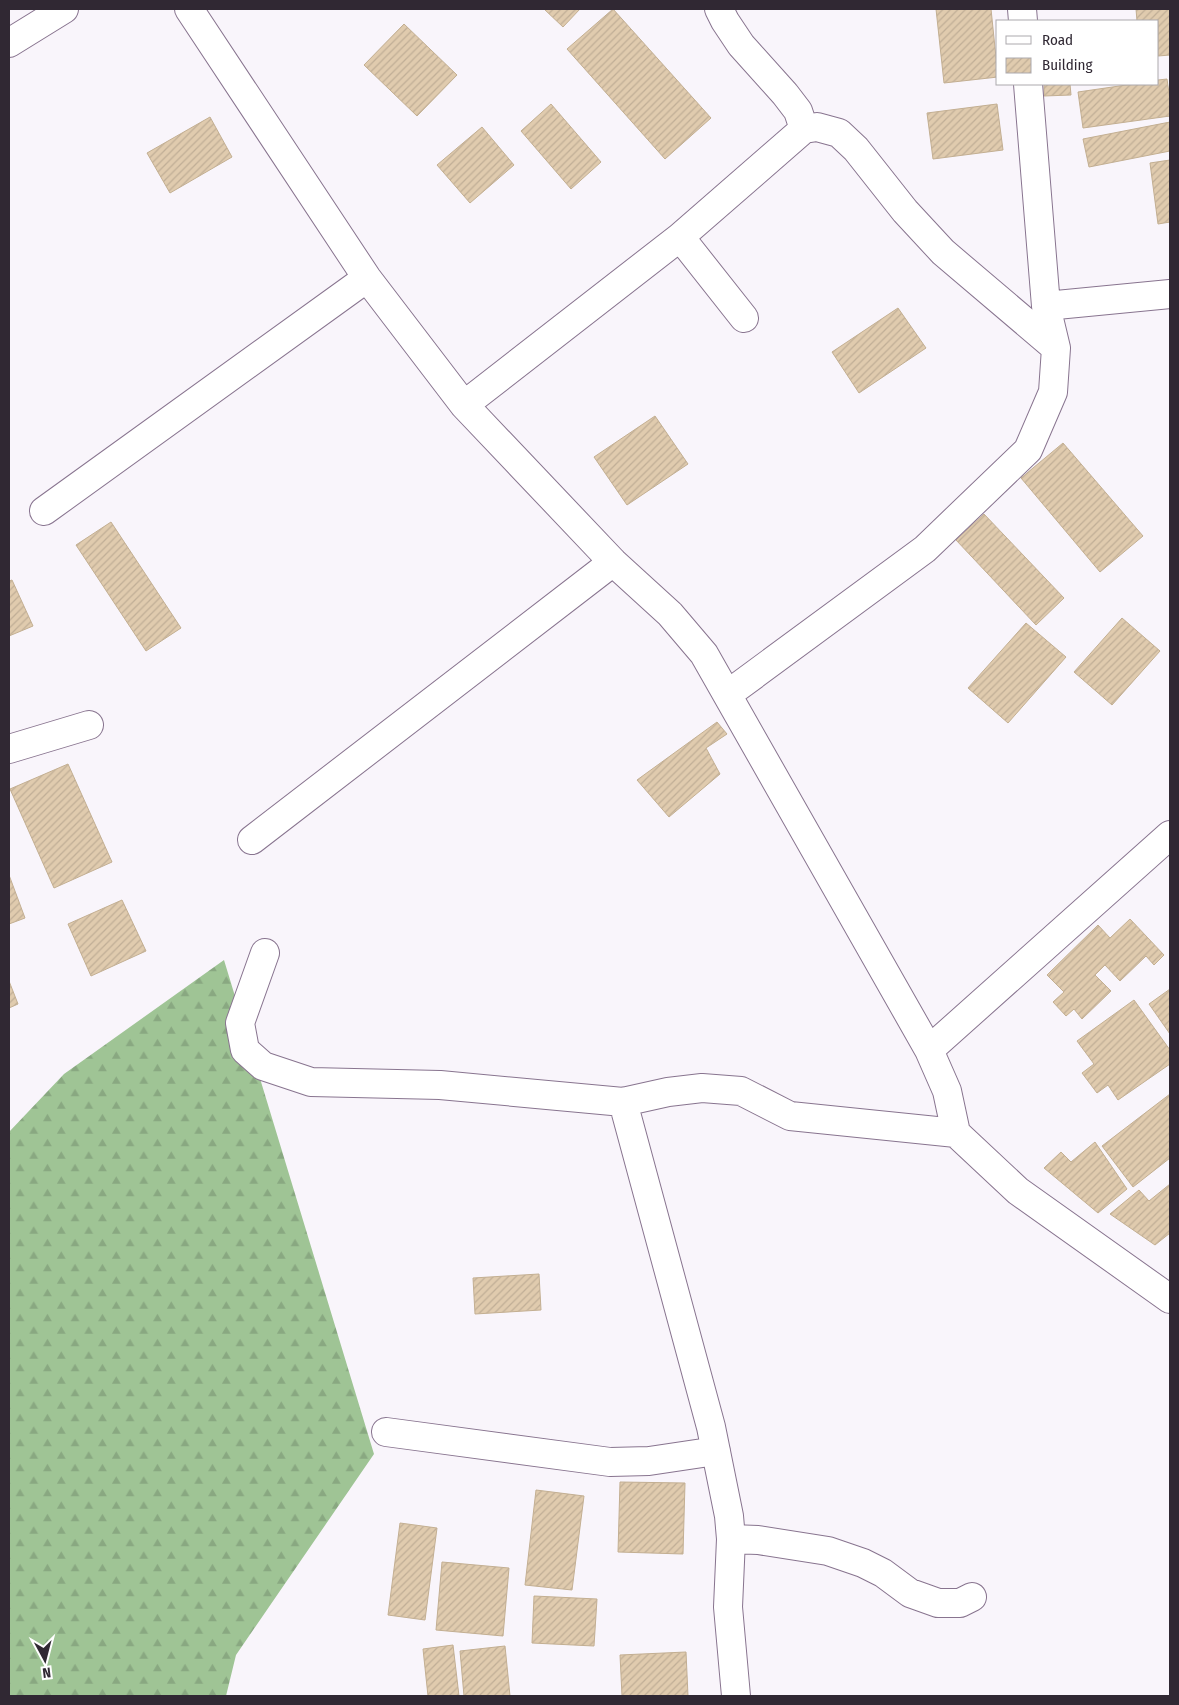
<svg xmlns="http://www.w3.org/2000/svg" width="1179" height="1705" font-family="'Fira Sans Condensed',sans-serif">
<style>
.forest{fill:url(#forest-firs)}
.building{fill:url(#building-hatch);stroke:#c3af92}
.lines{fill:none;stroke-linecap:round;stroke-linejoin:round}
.minor-casing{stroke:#88748f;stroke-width:30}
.minor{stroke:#fff;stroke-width:28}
</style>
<defs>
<pattern id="forest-firs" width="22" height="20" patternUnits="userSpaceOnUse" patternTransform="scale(1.25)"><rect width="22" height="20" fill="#9fc495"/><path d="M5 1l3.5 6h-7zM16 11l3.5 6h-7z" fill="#89a881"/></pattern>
<pattern id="building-hatch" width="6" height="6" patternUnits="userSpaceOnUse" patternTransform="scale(1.25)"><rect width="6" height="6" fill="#e0cbae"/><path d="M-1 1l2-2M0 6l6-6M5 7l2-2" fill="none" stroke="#c0ae96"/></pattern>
</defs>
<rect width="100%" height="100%" fill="#f9f5fb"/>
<path class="forest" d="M224 960 374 1454 236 1655 226 1696H9V1132L64 1074Z"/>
<path class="building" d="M544 9H580L563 27Z
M613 9 711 118 665 159 567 49Z
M936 9H991L998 77 944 83Z
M1136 9H1170V55L1158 56V21H1137Z
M404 24 457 75 417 116 364 65Z
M1167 79 1170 100V116L1083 128 1078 92 1133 84H1158V80Z
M1044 84H1070L1071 95 1044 96Z
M551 104 601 162 571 189 521 131Z
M997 104 1003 150 933 159 927 113Z
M210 117 232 157 170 193 147 153Z
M1170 122V151L1089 167 1083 139Z
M482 127 514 165 470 203 437 165Z
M1170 160V222L1158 224 1150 163Z
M898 308 926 348 859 393 832 352Z
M655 416 688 464 627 505 594 457Z
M1063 443 1143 536 1100 572 1021 478Z
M984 514 1064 598 1036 625 956 540Z
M111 522 181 628 146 651 76 545Z
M12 580 33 626 9 636V581Z
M1122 618 1160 651 1112 705 1074 672Z
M1026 623 1066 657 1008 723 968 688Z
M717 722 727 734 706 748 720 774 669 817 637 780Z
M68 764 112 862 54 888 10 789Z
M9 875 25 918 9 924Z
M122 900 146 951 91 976 68 924Z
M1130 919 1164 955 1154 965 1146 956 1120 981 1105 965 1095 975 1111 991 1082 1019 1074 1009 1066 1016 1053 1002 1064 992 1047 975 1098 925 1110 938Z
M9 981 18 1004 9 1008Z
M1170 989V1034L1149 1004Z
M1134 1000 1170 1050V1064L1118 1100 1108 1085 1097 1093 1082 1073 1094 1064 1077 1041Z
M1170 1094V1158L1133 1187 1102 1146Z
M1095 1142 1127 1189 1098 1213 1044 1168 1061 1152 1071 1162Z
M1170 1184V1233L1155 1245 1110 1214 1139 1190 1149 1201Z
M539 1274 541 1310 475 1314 473 1278Z
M620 1482 685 1483 683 1554 618 1552Z
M536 1490 584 1496 572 1590 525 1585Z
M400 1523 437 1528 425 1620 388 1615Z
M442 1562 509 1568 503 1636 436 1630Z
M534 1596 597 1599 594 1646 532 1643Z
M453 1645 459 1696H428L423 1649Z
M505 1646 510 1696H464L460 1651Z
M686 1652 688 1696H622L620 1655Z"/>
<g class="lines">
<g class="minor-casing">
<path id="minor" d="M189 9 367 278 464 405 613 562 670 614 704 654 929 1050 947 1091 956 1133 1018 1191 1170 1299
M719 9 725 21 741 45 785 94 798 111 804 129
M1022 9 1023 21
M9 43 64 9
M680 237 744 318
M1046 306 1170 294
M464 405 680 237 804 129 817 127 839 133 856 149 905 211 943 252 1056 348
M44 511 367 278
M728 694 925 549 1028 450 1053 392 1056 348 1046 306 1028 84
M9 749 89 725
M252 840 613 562
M265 953 240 1023 245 1050 263 1066 311 1082 440 1085 623 1102 668 1092 702 1088 741 1091 790 1116 956 1133
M929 1050 1170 835
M623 1102 711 1427 729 1516 731 1539 728 1607 736 1696
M386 1432 610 1462 649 1461 716 1451
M731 1539 758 1540 828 1551 863 1563 883 1573 910 1593 938 1603H960L972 1597"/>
</g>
<use href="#minor" class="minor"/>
</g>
<rect width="1179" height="1705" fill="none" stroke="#302833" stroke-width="20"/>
<rect x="996" y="20" width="162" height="65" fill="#ffffff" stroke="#aca9ad"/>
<rect x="1006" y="36" width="25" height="8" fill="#ffffff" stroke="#aca9ad"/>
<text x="1042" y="45" font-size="15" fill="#302833">Road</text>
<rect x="1006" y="58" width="25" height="15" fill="url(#building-hatch)" stroke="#aca9ad"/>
<text x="1042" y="70" font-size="15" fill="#302833">Building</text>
<g transform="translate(45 1660) rotate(173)" stroke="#ffffff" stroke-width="4" paint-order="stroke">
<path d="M0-4L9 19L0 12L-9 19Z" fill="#302833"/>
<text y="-8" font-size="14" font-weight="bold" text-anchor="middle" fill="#302833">N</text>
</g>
</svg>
